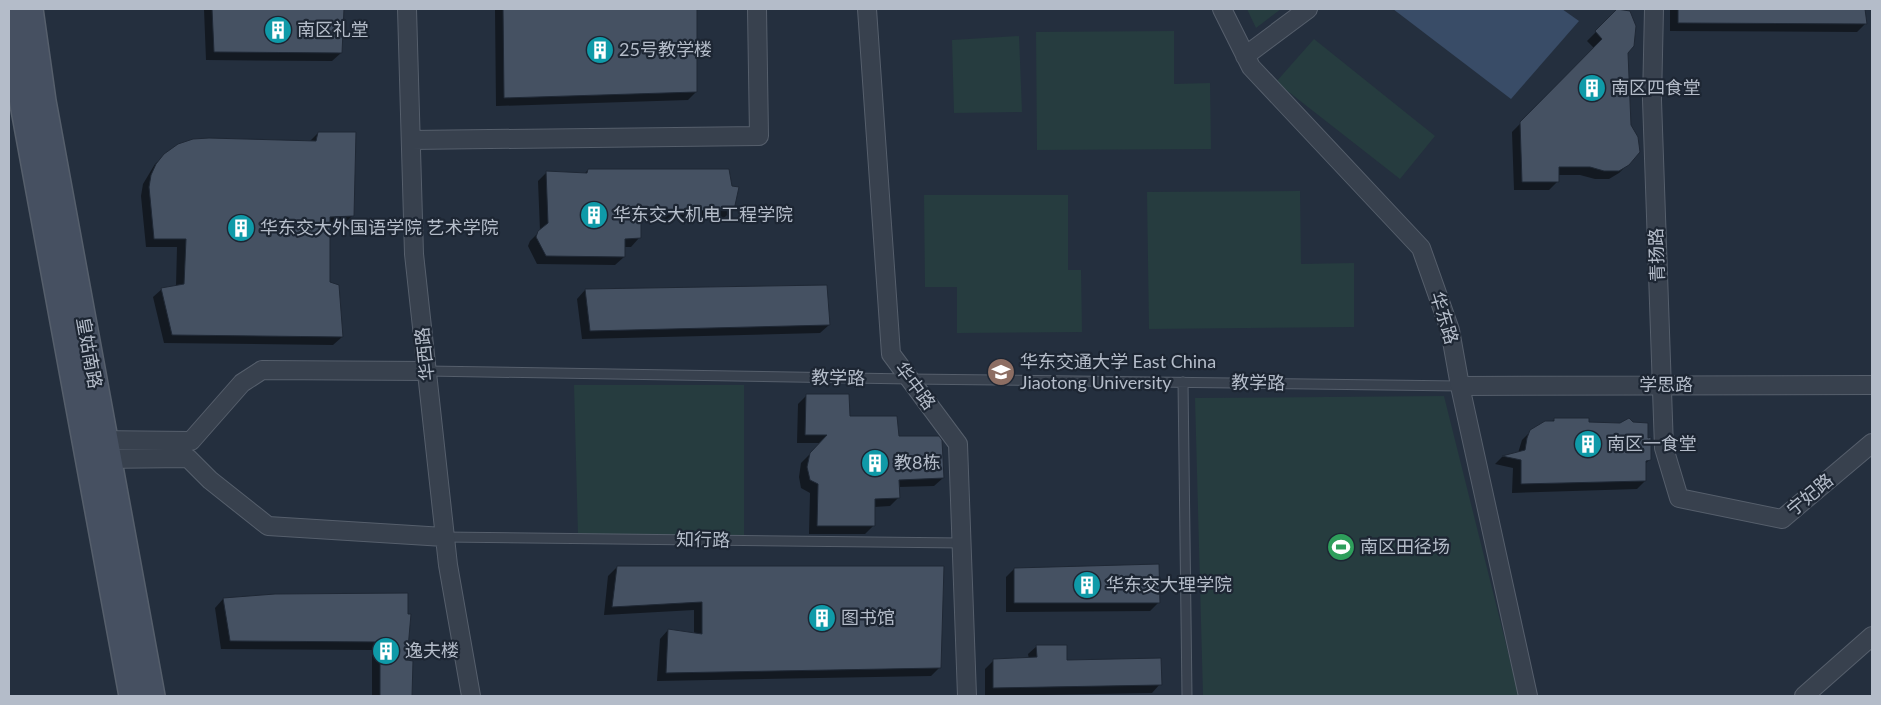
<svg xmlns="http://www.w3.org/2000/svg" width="1881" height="705" font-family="Lato,'Noto Sans SC',sans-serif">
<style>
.green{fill:#263c3f}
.water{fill:#394c67}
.shadow{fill:#0007}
.building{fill:#455162;stroke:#1f2835}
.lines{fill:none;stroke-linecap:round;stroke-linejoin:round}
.lane-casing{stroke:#565f6c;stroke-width:11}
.street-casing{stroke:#565f6c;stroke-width:20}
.secondary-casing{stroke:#565f6c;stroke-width:28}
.lane{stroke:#38414e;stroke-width:9}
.street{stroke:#38414e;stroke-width:18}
.secondary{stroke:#465061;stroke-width:25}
.labels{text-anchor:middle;stroke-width:4.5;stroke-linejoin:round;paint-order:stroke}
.poi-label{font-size:18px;fill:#b4bcc9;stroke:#1d2633;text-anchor:start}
.street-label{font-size:18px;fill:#b4bcc9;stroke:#1d2633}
</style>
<rect width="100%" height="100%" fill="#242f3e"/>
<path class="green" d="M1247 9H1281L1256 28Z
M1174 31V84L1210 83 1211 149 1037 150 1036 32Z
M1019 36 1022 112 954 113 952 40Z
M1314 39 1435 136 1400 179 1276 82Z
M1300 191 1301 264 1354 263V327L1149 329 1147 192Z
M924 195H1068V270H1081L1082 332 957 333V287H925Z
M574 385H744V537L578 535Z
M1444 396 1519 696H1203L1195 398Z"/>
<path class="water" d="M1393 9H1562L1579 21 1511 99Z"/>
<path class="shadow" d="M204 9H343L341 53 332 61 206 60Z
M495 9H696V92L688 100 496 106Z
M1619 9 1629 12 1626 53 1628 164 1619 173 1609 179H1595L1580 175H1558V181L1549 190H1514L1512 132 1594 48 1587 41Z
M1670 9H1864L1866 23 1857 32 1670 31Z
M318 133 353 215 344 224 328 225V282L342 337 333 345 164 343 153 297 162 289 176 286 177 247H146L141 196 143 184 155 164 165 155 309 142Z
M588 170 733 209 724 218 640 220 639 238 631 247H624V257L615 265 537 264 528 246 530 241 540 231 538 181 547 172 584 174Z
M585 290 829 325 820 333 582 339 577 299Z
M806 396 849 418 897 437 943 478 934 486 898 487 899 497 890 506 874 507V525L865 534H809L810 493 801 488 799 477 801 463 821 443H797L798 404Z
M1554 420 1588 424 1646 439 1650 459 1645 464V481L1637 489 1512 493 1513 468 1495 464 1502 457 1518 453 1522 440 1531 431Z
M617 567 940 667 931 676 657 681 660 639 668 630 694 634V610L604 615 608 576Z
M1014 569 1159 602 1150 611 1006 612V577Z
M407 594 405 662H411V696H372V650L221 649 215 608 223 599Z
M1037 646 1065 661 1160 684 1152 693 985 696V669L994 660 1029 659 1028 654Z"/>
<path class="building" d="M212 9H344L342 53 214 52Z
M503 9H697V92L504 98Z
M1617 9 1630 11 1636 26 1634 46 1628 53 1631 125 1638 137 1640 152 1629 165 1619 171H1604L1590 167H1559V182H1522L1520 122 1602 39 1595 31Z
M1678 9H1865L1867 24 1678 23Z
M318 132H356L354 216 330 217V282L339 285 343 337 172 335 161 288 184 284 186 239H154L149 187 151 175 156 164 164 154 178 144 193 139 209 138 316 141Z
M588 169H729L732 186 739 187 734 210 641 212V238L625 239V257L546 256 536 237 538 231 548 223 546 171 587 173Z
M827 285 830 325 590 331 585 289Z
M806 394H849L850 416H897L899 436H939L942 440 944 478 899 480 900 498 875 499V526H817L818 484 810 480 807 467 810 453 827 435H805Z
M1554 418H1589V422L1620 423 1629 418 1633 422 1648 423V438L1651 437V460L1646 461V481L1521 484V460L1502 456 1525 450 1527 438 1530 430 1545 421H1554Z
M1159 564 1160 603H1014V568Z
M617 566H944L941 668 666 673 668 629 702 634V602L612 607Z
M408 593V614H411L407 660 413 661 412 696H380V642L230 641 223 598 275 594Z
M1036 645H1067V660L1161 658 1162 685 993 688V659L1037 657Z"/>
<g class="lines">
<g class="lane-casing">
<path id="lane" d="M427 371 910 379 1460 386
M1183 382 1187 696
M444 537 962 543"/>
</g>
<g class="street-casing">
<path id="street" d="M407 9 414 254 448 565 471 696
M867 9 891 354 958 444 967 696
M1222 9 1251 67 1421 248 1450 330 1460 386 1528 696
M1654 9 1652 100 1664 448 1679 498 1782 519 1872 443
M1245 56 1308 9
M411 140 759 136 757 9
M1460 386 1872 385
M95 440 191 441 242 383 262 370 427 371
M99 459 188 458 210 480 268 526 444 537
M1804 696 1872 636"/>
</g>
<g class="secondary-casing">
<path id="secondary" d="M10 9 23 104 132 696
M30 9 43 101 152 696"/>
</g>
<use href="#lane" class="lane"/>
<use href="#street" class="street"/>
<use href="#secondary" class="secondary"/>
</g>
<defs>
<g id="building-disc" transform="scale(1.4375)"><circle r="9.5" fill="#0f9aa8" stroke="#1d2633"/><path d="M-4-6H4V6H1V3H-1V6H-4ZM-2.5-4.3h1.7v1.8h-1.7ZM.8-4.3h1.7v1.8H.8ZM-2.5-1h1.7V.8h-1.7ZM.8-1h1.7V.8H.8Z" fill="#fff"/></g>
<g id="university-disc" transform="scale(1.4375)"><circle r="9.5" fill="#8d6e63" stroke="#1d2633"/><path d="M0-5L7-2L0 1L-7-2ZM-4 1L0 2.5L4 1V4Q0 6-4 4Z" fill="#fff"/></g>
<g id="stadium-disc" transform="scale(1.4375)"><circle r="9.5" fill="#2e9e5b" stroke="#1d2633"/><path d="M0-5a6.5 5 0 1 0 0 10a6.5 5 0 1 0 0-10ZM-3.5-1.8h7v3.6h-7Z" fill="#fff"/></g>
</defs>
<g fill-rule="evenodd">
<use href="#building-disc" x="278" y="30"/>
<use href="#building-disc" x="600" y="50"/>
<use href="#building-disc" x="1592" y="88"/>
<use href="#building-disc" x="594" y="215"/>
<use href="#building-disc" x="241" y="228"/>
<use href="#university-disc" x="1001" y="372"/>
<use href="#building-disc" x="1588" y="444"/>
<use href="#building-disc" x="875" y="463"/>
<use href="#stadium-disc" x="1341" y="547"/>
<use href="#building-disc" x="1087" y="585"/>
<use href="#building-disc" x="822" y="618"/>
<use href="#building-disc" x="386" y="651"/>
</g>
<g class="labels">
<g class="poi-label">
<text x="297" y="36">南区礼堂</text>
<text x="619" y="56">25号教学楼</text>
<text x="1611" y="94">南区四食堂</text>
<text x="613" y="221">华东交大机电工程学院</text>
<text x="260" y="234">华东交大外国语学院 艺术学院</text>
<text x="1020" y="368">华东交通大学 East China<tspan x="1020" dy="21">Jiaotong University</tspan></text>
<text x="1607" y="450">南区一食堂</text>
<text x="894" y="469">教8栋</text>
<text x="1360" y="553">南区田径场</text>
<text x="1106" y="591">华东交大理学院</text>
<text x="841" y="624">图书馆</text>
<text x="405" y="657">逸夫楼</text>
</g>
<g class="street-label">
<text transform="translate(1657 255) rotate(-92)" y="6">青扬路</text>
<text transform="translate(1444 318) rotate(73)" y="6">华东路</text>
<text transform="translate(89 353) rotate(80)" y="6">皇姑南路</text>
<text transform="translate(425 354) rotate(-96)" y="6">华西路</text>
<text transform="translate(838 378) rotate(1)" y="6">教学路</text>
<text transform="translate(1258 383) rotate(1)" y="6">教学路</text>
<text x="1666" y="391">学思路</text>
<text transform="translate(915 386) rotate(53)" y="6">华中路</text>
<text transform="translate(1810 495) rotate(-40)" y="6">宁妃路</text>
<text transform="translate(703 540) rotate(1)" y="6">知行路</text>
</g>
</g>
<rect width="1881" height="705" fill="none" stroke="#b4bcc9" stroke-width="20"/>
</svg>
